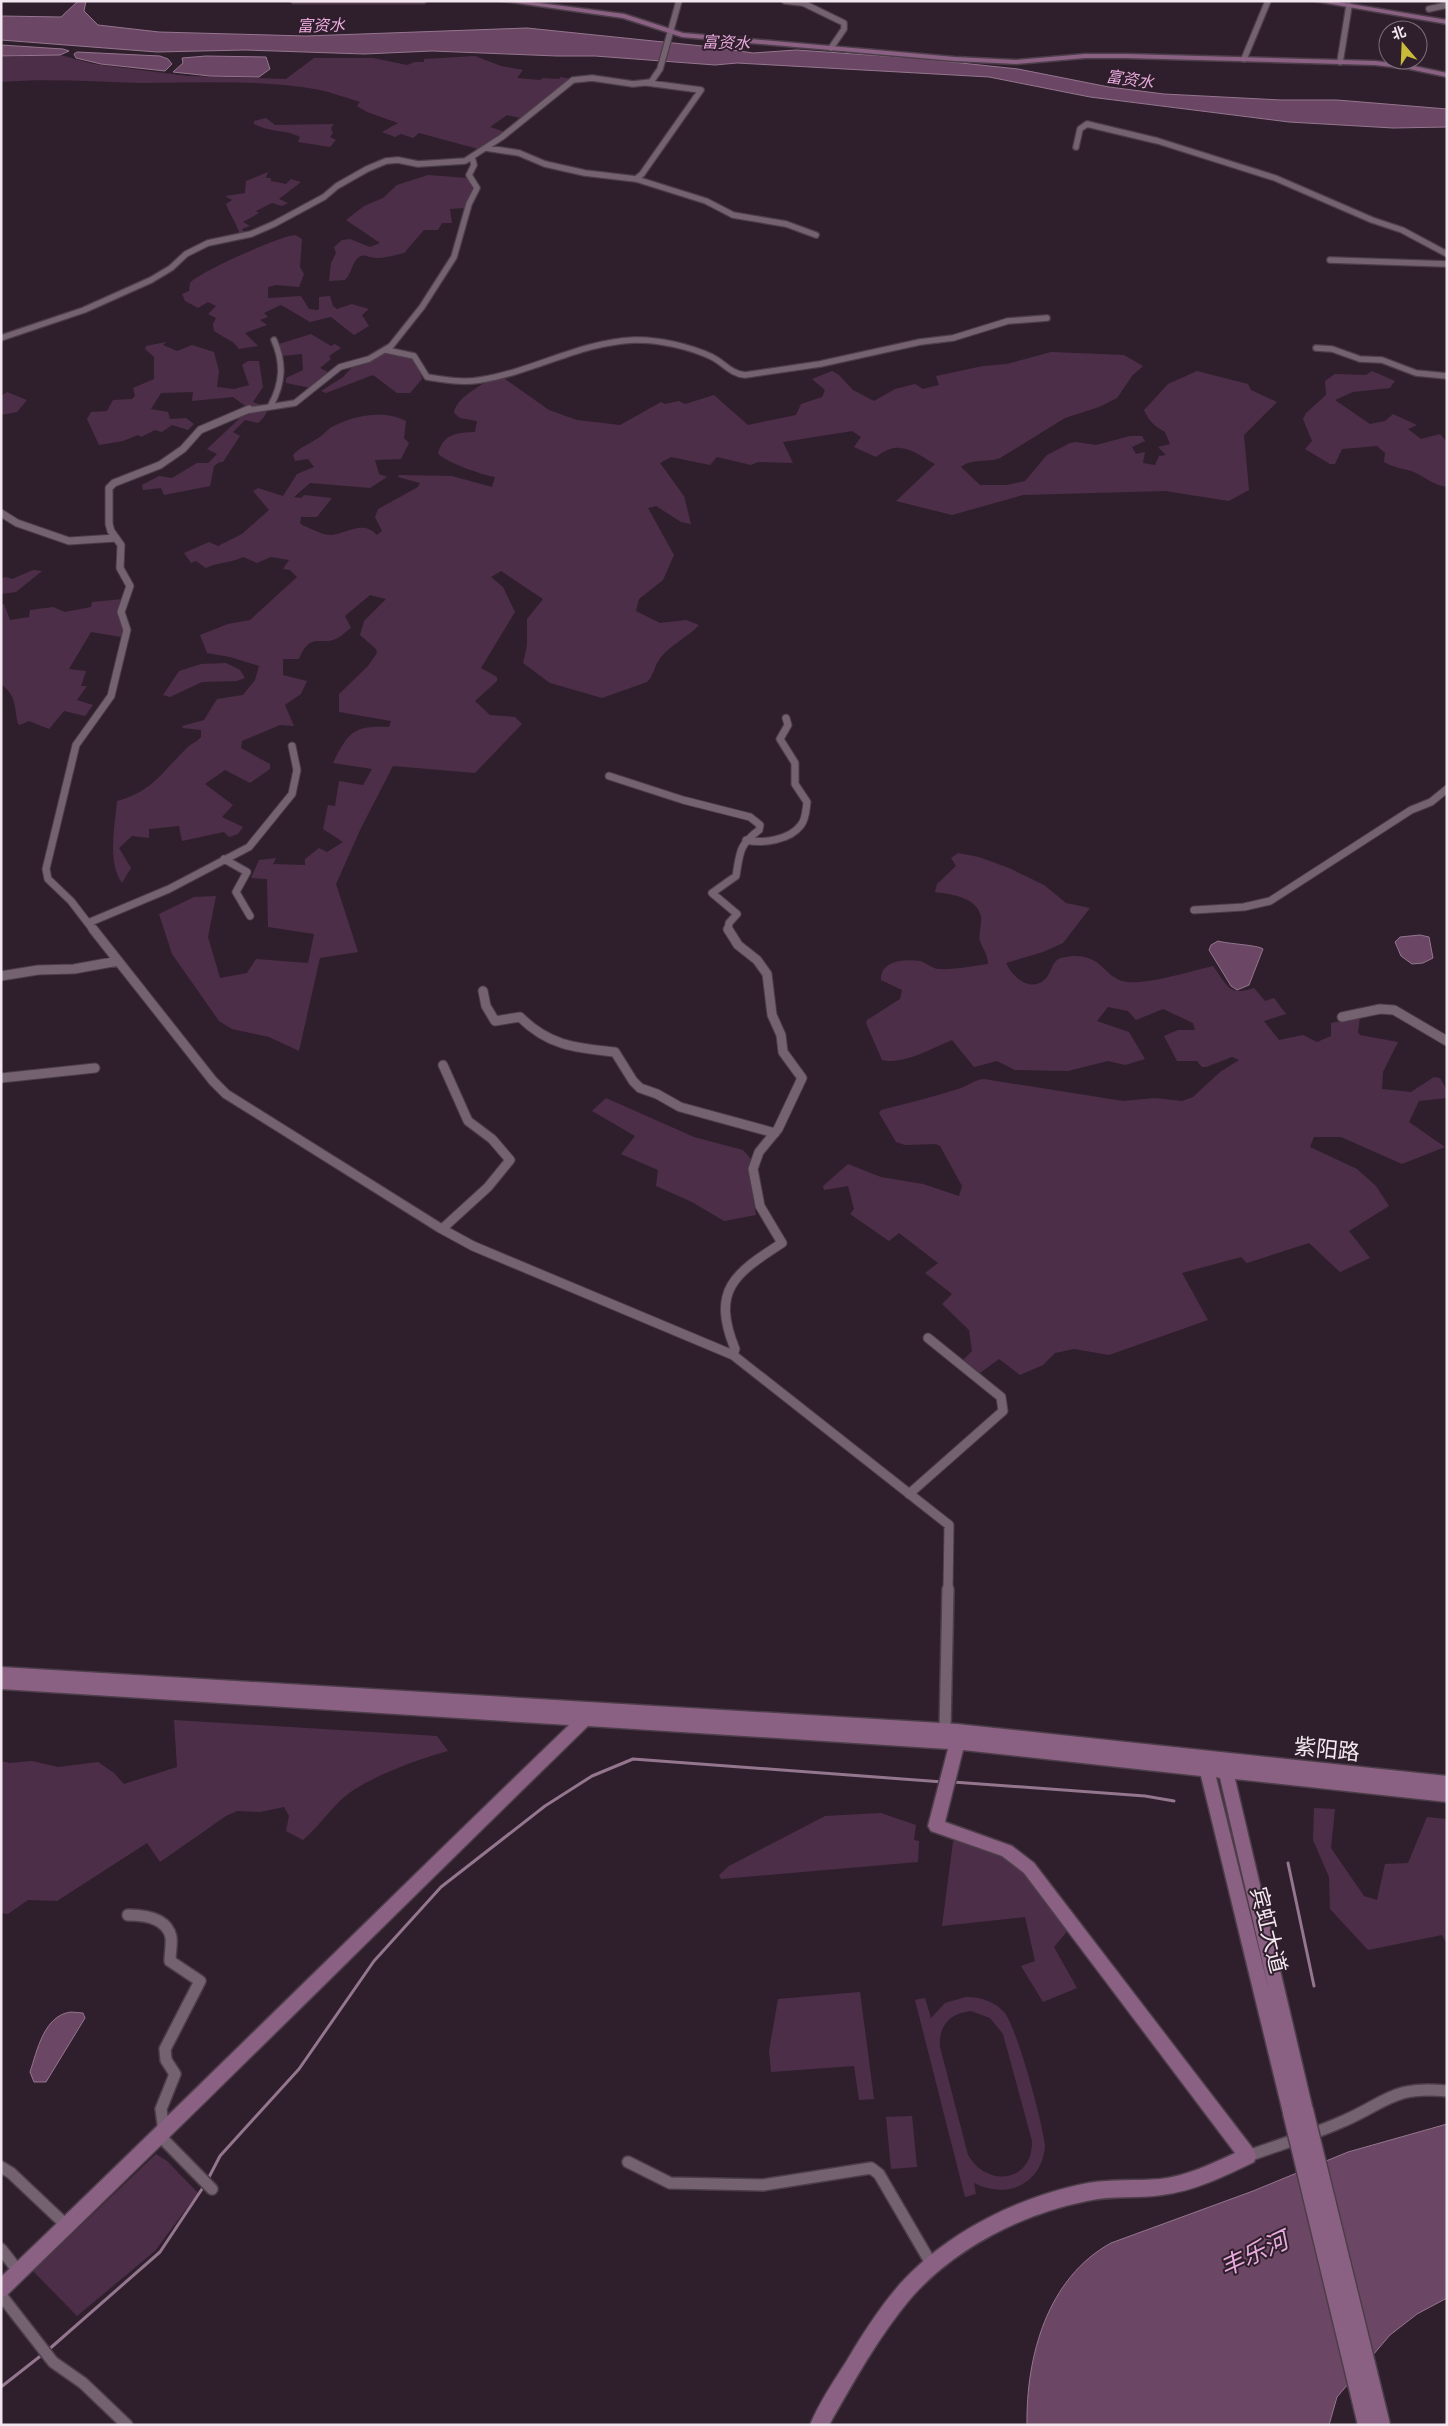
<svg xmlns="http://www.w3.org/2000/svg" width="1448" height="2426" font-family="'Exo 2','Noto Sans SC',sans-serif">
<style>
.green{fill:#4d2e48;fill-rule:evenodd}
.water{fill:#6c4665;stroke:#94768e}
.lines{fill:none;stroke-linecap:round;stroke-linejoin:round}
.stream{stroke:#94768e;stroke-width:3}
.street-far3-casing{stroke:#4c3d49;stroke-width:8}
.street-far2-casing{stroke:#4c3d49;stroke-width:9}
.street-far1-casing{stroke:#4c3d49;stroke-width:11}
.street-casing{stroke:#4c3d49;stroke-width:14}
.secondary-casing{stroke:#4c3d49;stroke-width:3}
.street-far3{stroke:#756271;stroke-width:5.5}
.street-far2{stroke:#756271;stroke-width:7}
.street-far1{stroke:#756271;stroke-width:9}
.street{stroke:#756271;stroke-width:11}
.secondary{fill:#8a6183;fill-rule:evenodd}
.secondary-bridge-casing{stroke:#4c3d49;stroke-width:19;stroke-linecap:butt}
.secondary-bridge{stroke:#8a6183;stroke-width:16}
.labels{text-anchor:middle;stroke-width:4;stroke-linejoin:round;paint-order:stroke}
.far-water-label{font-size:16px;font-style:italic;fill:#e9aadd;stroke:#2f1f2c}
.near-street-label{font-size:22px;fill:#f2e6ef;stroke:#2f1f2c}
.near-water-label{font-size:24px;font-style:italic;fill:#e9aadd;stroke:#2f1f2c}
</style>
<rect width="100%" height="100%" fill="#2f1f2c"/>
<path class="green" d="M60 55 94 64 188 76 286 79 314 58H373L407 65 415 62H424V59L475 56 501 66 523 70 517 78 540 80 543 78 559 79 561 77 570 79 521 118 507 115 490 127 505 132 482 150 419 133 413 138 401 134 395 137 382 132 398 123 367 112 357 106 360 102C347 98 333 93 320 90 261 79 201 83 142 83 95 82 48 78 1 82V57Z
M266 118 275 125 334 124 331 128 333 133 330 137 336 140 330 147 298 142 300 137C285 129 271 133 254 124V121Z
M268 172 266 178H271V181L286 184 291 179 301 182 279 199 288 203 282 206 272 203 256 211 259 213 243 222 250 226 242 229 245 234 240 235C237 224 230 215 226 204L232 200 225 196 245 193 246 181Z
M428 175 467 178 472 183V193L465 208 450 209 452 223H442L438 230H424L404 253C395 255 385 258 376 258 368 258 363 252 357 259 351 265 352 273 345 280L329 281 331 263 336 253 334 247 342 240 350 239 370 247 380 243 346 220 364 206 383 198 397 185Z
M295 235 302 239 300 267 304 274 299 287 276 285 268 287V298L301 296 309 309 317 310 319 309V297L330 296 333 306 337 309 352 304 369 309 362 315 369 326 354 335 331 317 310 322 281 305 264 313 268 317 260 320 267 325 245 333 258 346 239 349 234 343 214 331 213 324 216 318 208 314 216 306 208 302 198 308 185 301 182 294 189 291 190 283C199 272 280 236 295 235Z
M311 334 331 346 335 344 341 348 329 356 331 359 320 368 328 372 311 388 286 383V378L303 370 302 354 282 356 279 344Z
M166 342 163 345 177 351 192 345 214 352 219 371 217 387 234 389 249 385 242 365 248 361H259L263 387 253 402 261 405 248 408 233 397 192 401 193 392 161 393 151 409 168 412 170 419 186 418 194 424 188 430 172 425 162 432 155 430 141 437 138 435 123 441 99 445 87 419 91 412 107 411 113 400 132 399 135 396 133 388 154 379V357L145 349 146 346Z
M387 352C411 356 416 353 422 379L410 393H397L373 375 326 393 321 391 343 377 355 364Z
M1051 352 1124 355 1143 366 1132 376 1117 398 1099 407 1065 418 1000 458C987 463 972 458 961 467L980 485H1007L1025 481 1047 455 1070 443 1076 442 1096 445 1130 436H1142L1145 441 1132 447 1136 454 1145 452 1143 463 1155 465 1159 456 1166 455 1158 447 1170 444 1165 432C1154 426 1149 421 1144 410L1168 384 1197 371 1248 384 1251 390 1277 402 1244 435 1249 490 1229 501 1165 491 1023 495 952 515 896 501 935 464C914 452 899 438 876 457L854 447 861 437 852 431 783 442 793 463 758 462 751 465 717 457 710 465 671 457 660 463 684 496 691 524 681 522 656 506 648 508 674 555 663 580 639 599 636 611 660 623 686 620 699 625C687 638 668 646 659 660 654 667 654 675 647 682L602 698 550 683 523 663 527 645V619L543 599 501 571 491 577 503 587 515 612 481 668 497 677V681L475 701 490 715 515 717 522 724 475 773 393 766 361 828 336 884 358 952 320 958 299 1051 269 1037 232 1029 219 1021 172 954 159 914 194 897 216 896 208 937 220 978 247 973 256 959 308 963 314 934 268 927 267 879 251 878 259 860 276 858 273 864 305 865V859L319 848 327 852 343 842 323 829 328 805 335 806 339 781 363 785 372 769 333 763C348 732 354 725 389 727L391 721 339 712V694L368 666 377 653 376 649 360 635 364 621 386 599 370 595 345 616 351 628C346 631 342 636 338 638 320 647 311 630 299 659H283V675L307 681 301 694 285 705 294 726 280 725 242 741 241 748 270 764V769L250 783 225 770 205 784 233 805 222 817 243 827 238 834 229 837 224 832 182 841 179 826 149 829V838L132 836 119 848 131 868 122 883C107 862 115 826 117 801 153 791 160 774 186 749 190 744 197 742 201 737V730L183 728 182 726 204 720 217 699 243 695 255 680 259 666 230 657 207 653 200 635 228 624 250 620 297 577 290 570 283 569 289 560 271 557 257 563 243 557C231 563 219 562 206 568L196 561 191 563 184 553 209 542 218 546 242 534 269 510 253 491 258 488 283 496 297 474 314 467 308 459 295 461 293 455C300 447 306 446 315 440 321 437 325 432 330 428 351 416 383 409 406 421L404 438 409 443 401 459 375 460 379 474 387 477 370 488 310 483 294 497 301 498 304 495 332 498 317 517H301L300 523 302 525C310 528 324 536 332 535 349 533 362 520 377 535L382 531 375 517 378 509 418 487 420 483 398 477 399 475 452 476 492 487 495 477C485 476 442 461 438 453 444 433 457 433 475 432L477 421 460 418 454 413C456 399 474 390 484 383L480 380 501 376 549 410 577 420 620 425 661 402 665 404 679 401 685 404 714 395 748 425 796 415 801 404 822 397 825 390 812 379 832 371 839 375 853 390 874 401 895 389 915 384 923 389 939 385 936 376 983 366 1007 364Z
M1372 371 1395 381 1390 388 1353 392 1335 400 1370 424 1385 421 1393 414 1417 425 1408 429 1421 439 1440 434 1447 442V487C1434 485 1429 480 1418 474 1407 468 1395 469 1384 462L1385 453 1377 446 1342 449 1335 464H1330L1305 449 1312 441 1303 419 1306 413 1326 395 1325 381 1335 374 1366 375Z
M7 392 27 400 17 412 1 415V396Z
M269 407 264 417 258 423 245 420 233 432 240 436 223 462H220L214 466 210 486 164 495 161 488 143 490 142 485 159 476 172 478 197 463H208L217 454 207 449 239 419 234 417Z
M33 570 42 571 16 592 1 594V578L6 577 12 579Z
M123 599 117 614 124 627 121 637 91 632 69 669 86 671 81 686H87L77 700 93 705 85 716 64 711 49 729 29 721 20 725 18 724C14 707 17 696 1 684V604H4L10 620 29 617 30 610 53 607 65 612 91 607 92 602Z
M226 663 240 670 245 678 237 681 202 682 170 697 163 695 179 671 201 664Z
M958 853 979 857 1009 868 1044 885 1066 903 1090 908 1063 943 1043 952 1006 963C1013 979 1033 994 1047 977 1051 972 1052 964 1057 960 1061 957 1067 957 1072 956 1102 955 1102 974 1122 981 1141 987 1191 971 1213 966 1227 985 1229 997 1254 988L1265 1001 1274 998 1286 1014 1264 1021 1279 1040 1303 1035 1317 1042 1331 1036V1023L1360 1017 1358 1032 1360 1035 1398 1042 1383 1072 1382 1089 1411 1092 1434 1077 1440 1078 1447 1090V1098L1419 1101 1409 1122 1445 1147 1402 1164 1341 1137H1314L1310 1147 1357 1169 1376 1186 1389 1206 1349 1231 1370 1258 1340 1272 1309 1243 1247 1263 1241 1257 1182 1273 1208 1320 1109 1355 1074 1349 1055 1353 1043 1365 1020 1375 999 1359 980 1373 963 1360 972 1351 969 1330 942 1304 952 1294 925 1273 938 1263 899 1233 889 1241 850 1214 854 1209 848 1186 824 1190 823 1186 848 1164 881 1177 923 1184 959 1196 962 1186 940 1146 936 1144 905 1145 896 1142 879 1113 881 1110C907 1103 933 1097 958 1089 968 1086 974 1080 984 1079L1123 1101 1155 1098 1182 1101 1193 1097 1220 1072 1239 1060 1232 1057 1206 1067H1202L1197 1061H1177L1164 1036 1178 1030H1195L1193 1023 1163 1009 1136 1020 1128 1011 1108 1007 1097 1021 1129 1032 1145 1059 1125 1065 1108 1061 1068 1071 1015 1070 997 1061 974 1067 952 1040C932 1048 904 1065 882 1060L866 1023 867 1020 900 999 902 990 881 980C880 960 906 959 920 961 927 963 931 968 938 969 955 970 972 966 988 964 988 954 983 950 980 941 978 934 982 925 981 917 978 897 950 894 935 892L937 884 956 866 951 858Z
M606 1098 694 1137 743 1150 751 1159 748 1167 756 1215 724 1221 692 1202 656 1186 658 1170 621 1154 635 1136 592 1111Z
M174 1720 437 1736 448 1751C418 1759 366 1778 343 1798 328 1812 318 1827 303 1840L286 1831 289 1816 284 1807 260 1812 237 1811 226 1816 160 1862 147 1843 57 1901 28 1900 8 1914 1 1913V1761L10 1763 32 1761 58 1767 98 1762 114 1773 124 1784 177 1767Z
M1314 1808 1335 1809 1331 1848 1364 1896 1377 1900 1385 1864 1408 1863 1427 1817 1447 1819V1944L1442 1935 1368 1950 1330 1909 1329 1877 1313 1840Z
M881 1813 916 1825 914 1840 919 1841 918 1862 721 1879 719 1875 729 1866 825 1816Z
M956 1840 1006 1855 1025 1870 1069 1929 1054 1947 1077 1988 1043 2002 1021 1966 1035 1961 1025 1917 942 1926 953 1842Z
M860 1992 874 2099 859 2100 854 2066 771 2072 769 2051 778 1999Z
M966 1997C980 1997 994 2001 1004 2012 1017 2027 1043 2124 1045 2146 1042 2184 1007 2200 974 2183L976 2194 965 2197 915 2000 925 1998 931 2018 945 2003ZM971 2011 990 2018 1003 2034 1032 2141C1033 2183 987 2188 968 2155L940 2047C938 2026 950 2013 971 2011Z
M912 2116 917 2167 891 2169 886 2117Z
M156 2154 167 2161 198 2193 155 2251 77 2316 33 2271Z"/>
<path class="water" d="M78 1H86L84 11 98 25 159 32 306 36 527 28 712 47 753 53 796 50 914 58 1018 69 1109 87 1164 94 1281 100H1337L1447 109V127L1393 128 1289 122 1090 97 989 77 737 63 715 65 595 56H557L432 51 364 54 245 50 157 52 1 40V16L61 17Z
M1 45 63 49 69 51 60 55 1 56Z
M77 52 160 56 168 59 172 64 165 71 101 64 76 58 74 54Z
M206 56 266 57 270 69 259 77 210 76 173 72 183 63 182 58Z
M1420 935 1429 937 1433 958 1423 963 1412 964 1401 956 1395 942 1400 937Z
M1218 941C1228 944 1258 945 1263 949L1249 985 1237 990 1231 986 1209 950 1211 945Z
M71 2012 83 2013 85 2018 46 2082H34L30 2072C37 2051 44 2015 71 2012Z
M1447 2124V2298L1417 2314 1390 2335 1337 2397 1329 2425H1027C1026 2357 1047 2278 1111 2243L1253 2191 1348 2152Z"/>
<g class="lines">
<path class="stream" d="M953 1782 1145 1796 1174 1801
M1288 1863 1314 1986
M208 2179 220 2156 299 2069 374 1961 441 1887 545 1806 592 1776 633 1759 943 1782
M47 2351 160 2252 204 2186
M1 2387 43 2354"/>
<g class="street-far3-casing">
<path id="street-far3" d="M785 1 803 3 844 23V29L831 48
M1429 9 1447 5
M1244 59 1268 1
M1340 62 1349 6
M1076 147 1080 129 1087 124 1158 141 1275 178 1372 220 1402 230 1447 254
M486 148 519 153 545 164 585 173 636 179 706 201 733 215 786 224 816 235
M636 179 642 174 701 90 648 83
M1330 260 1447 264
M1 338 84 310 151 280 171 268 186 254 208 243 251 234 274 224 324 197 337 186 367 169 386 161 398 160 418 164 465 161 502 137 573 80 592 78 633 84 651 82 660 69 679 1
M1316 348 1332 349 1360 359 1382 360 1416 373 1447 376
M386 350 414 356 427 377C445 380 462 383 480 380 532 372 581 342 634 340 658 339 691 347 712 357 724 363 731 374 745 375L820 364 920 342 953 338 1008 321 1047 318
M271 405C283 383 284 363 274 340
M244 411 295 403 340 367 369 359 391 346 422 307 454 257 469 204 477 188 469 175 474 165 472 157"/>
</g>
<g class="street-far2-casing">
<path id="street-far2" d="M1 513 17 523 69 541 116 538
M609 776 683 800 750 817 760 825 759 830C739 845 740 852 736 876L712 893 737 914 729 923 728 931
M746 840C763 844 790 840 801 825 806 819 806 809 807 802L795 784V763L780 739 788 725 786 718
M224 859 247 872 236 892 250 916
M1194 910 1244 907 1270 901 1411 810 1431 802 1447 789
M88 923 169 889 249 847 292 794 297 770 292 746
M94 931 71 901 48 879 46 869 76 745 111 696 127 630 121 612 130 586 120 568 121 545 111 531 109 524V488L114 483 160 465 183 449 200 430 249 409"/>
</g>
<g class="street-far1-casing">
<path id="street-far1" d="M93 929 213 1081 226 1094 440 1228 473 1246 733 1355 949 1525 948 1590
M728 929 738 945 757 960 767 974 772 1015 781 1035 783 1052 802 1078 778 1129 759 1152 753 1169 760 1206 782 1243C734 1274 711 1290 735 1349L733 1355
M1 976 38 970 74 969 118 961
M483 991 486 1006 495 1021 520 1017C549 1046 576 1048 615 1052L633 1081 640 1088 657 1094 680 1107 775 1133
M1342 1017 1380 1009 1394 1010 1447 1041
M1 1078 95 1068
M442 1229 488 1187 510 1160 492 1139 468 1121 443 1065
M909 1494 1003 1411 1001 1397 928 1338"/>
</g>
<g class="street-casing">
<path id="street" d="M945 1730 948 1589
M128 1915C144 1915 167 1918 171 1937 172 1945 170 1953 170 1961L200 1981 165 2049 166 2060 175 2074 161 2109 164 2132
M160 2136 212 2189
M1248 2156C1278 2145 1309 2136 1339 2123 1385 2104 1392 2085 1447 2091
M628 2162 670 2183 763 2185 871 2168 879 2174 932 2265
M1 2167 11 2173 67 2226
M1 2249 19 2272
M1 2295 53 2362 83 2383 127 2425"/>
</g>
<g class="secondary-casing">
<path id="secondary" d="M290 1H427L424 3H293Z
M502 1H524L624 14 683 33 955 57 1016 60 1085 54H1126L1375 61 1409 65 1447 73V77L1409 69 1375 65 1126 58H1085L1016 64 955 61 682 37 623 18Z
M1314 1H1332L1447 20V24Z
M1 1667 957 1724 1447 1776V1802L1235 1779 1313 2110 1311 2116 1305 2118 1299 2115 1297 2119 1291 2121 1285 2119 1283 2113 1201 1776 963 1750 945 1822 1012 1846 1034 1863 1254 2150 1256 2156 1254 2162C1225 2176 1195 2191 1162 2195 1137 2199 1112 2195 1087 2201 1022 2214 955 2248 911 2298 879 2336 854 2381 829 2425H810C819 2403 833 2382 846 2362 862 2335 879 2308 900 2284 947 2232 1020 2196 1088 2183 1112 2179 1136 2181 1160 2179 1187 2176 1211 2164 1235 2153L1024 1873 1002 1856 931 1831 928 1826 948 1749 588 1726C394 1915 202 2107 7 2295L1 2298V2277C192 2094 379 1908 569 1725L1 1689ZM1216 1777 1220 1778 1269 1990Z"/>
</g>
<use href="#street-far3" class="street-far3"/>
<use href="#street-far2" class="street-far2"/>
<use href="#street-far1" class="street-far1"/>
<use href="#street" class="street"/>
<use href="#secondary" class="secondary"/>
<g class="secondary-bridge-casing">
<path id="secondary-bridge" d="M1305 2110 1382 2425
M1291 2113 1366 2425"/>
</g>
<use href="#secondary-bridge" class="secondary-bridge"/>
</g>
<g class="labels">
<g class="far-water-label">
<text transform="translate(321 25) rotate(-1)" y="6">富资水</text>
<text transform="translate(726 42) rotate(2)" y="6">富资水</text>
<text transform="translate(1130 79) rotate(8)" y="6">富资水</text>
</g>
<g class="near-street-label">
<text transform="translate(1327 1749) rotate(6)" y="8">紫阳路</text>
<text transform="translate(1269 1930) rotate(76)" y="8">宾虹大道</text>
</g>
<g class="near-water-label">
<text transform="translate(1254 2254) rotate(-25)" y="8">丰乐河</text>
</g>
</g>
<rect width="1448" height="2426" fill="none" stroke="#f2e6ef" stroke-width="5"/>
<g transform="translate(1403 45) rotate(341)"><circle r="24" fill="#2f1f2c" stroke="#7d6f7a"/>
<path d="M0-4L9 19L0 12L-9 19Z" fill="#c9bb3a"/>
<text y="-8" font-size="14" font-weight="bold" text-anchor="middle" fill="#f2e6ef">北</text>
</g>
</svg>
